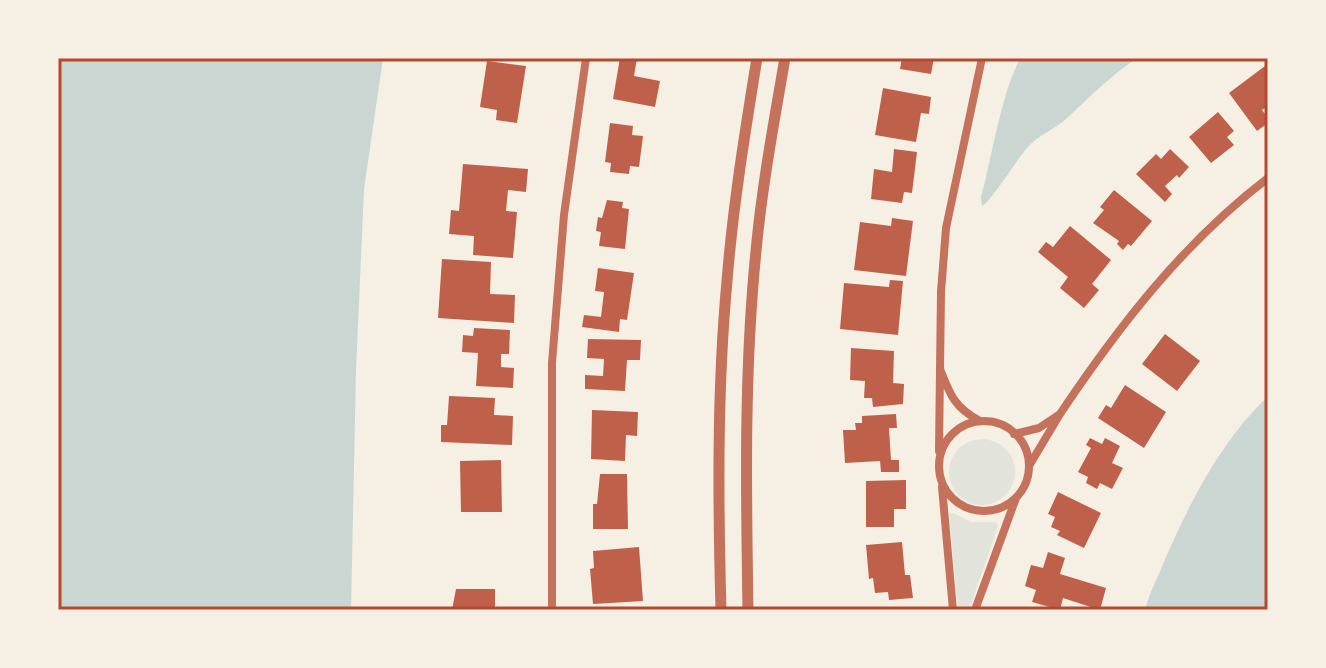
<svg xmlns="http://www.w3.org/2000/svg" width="1326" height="668" font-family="Georgia,serif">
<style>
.green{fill:#e2e4dc}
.water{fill:#c9d6d2}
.building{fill:#bf614a}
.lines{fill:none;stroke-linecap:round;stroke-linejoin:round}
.minor{stroke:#c5725c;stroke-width:8}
.tertiary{stroke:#c5725c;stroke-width:11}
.neatline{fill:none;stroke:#b5482f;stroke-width:3}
</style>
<rect width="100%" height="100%" fill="#f6efe4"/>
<path class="green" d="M949 472a33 33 0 1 1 66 0a33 33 0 1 1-66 0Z
M953 513 971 522H996L998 526 969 610H958L949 514Z"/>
<path class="water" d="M58 58H383L364 189 356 370 351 610H58Z
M1021 58H1137C1110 76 1090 97 1066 119 1054 130 1038 135 1027 148 1017 159 991 202 982 206L981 197C991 162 1003 85 1021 58Z
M1268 396V610H1145C1149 594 1157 579 1163 564 1189 504 1220 442 1268 396Z"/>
<path class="building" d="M620 58H637L634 76 660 81 655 107 613 99Z
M902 58H934L931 74 900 69Z
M487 61 526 66 517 123 496 120 497 110 480 107Z
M1265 66 1268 70V106L1262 110 1268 118V123L1257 131 1229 93Z
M883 88 931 97 929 114 921 113 916 142 875 135Z
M1218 112 1234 131 1227 137 1234 145 1211 163 1189 137Z
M610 123 633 126 632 135 643 136 639 167 630 166 629 174 610 172 611 163 605 162Z
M894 149 917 152 912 193 904 192 902 203 871 199 874 169 892 172Z
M1170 149 1189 167 1179 178 1177 175 1165 186 1172 194 1165 202 1136 174 1156 154 1161 159Z
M463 164 528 169 526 192 508 190 506 211 517 212 513 258 473 255 474 236 449 234 451 210 459 211Z
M1114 190 1152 221 1131 246 1128 244 1123 250 1117 244 1119 241 1093 223 1104 210 1100 207Z
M607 200 623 202 622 208 629 209 625 249 599 246 601 232 596 231 598 217 602 218Z
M892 218 913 221 906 276 854 270 860 222 891 226Z
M1070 226 1111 260 1092 284 1099 290 1084 308 1060 288 1068 277 1038 252 1046 242 1053 247Z
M442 259 491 262 490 294 515 295 514 323 438 318Z
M598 268 634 273 627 320 620 319 619 332 582 327 584 315 601 317 604 292 595 291Z
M890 280 903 281 898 335 840 329 844 283 889 287Z
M474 328 510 330 509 354H501V367L514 368 513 388 476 386 478 353 462 352 463 335 473 336Z
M1165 334 1200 361 1177 391 1142 364Z
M588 339 641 340 640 360H627L625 391 585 389V375L603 376 604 359 587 358Z
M851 348 894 351 893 383 904 384 903 404 873 407 872 398H864L865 381 850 380Z
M1125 385 1166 412 1144 448 1098 418 1106 405 1111 408Z
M449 396 495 398 494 415 513 416 512 445 441 442V425H447Z
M592 410 638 412 637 436 626 435 625 461 591 459Z
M896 414 897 428H889L891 460H899V472H881L880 461 845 463 843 430H856L855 423H862V416Z
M1090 438 1102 444 1105 438 1120 446 1112 463 1123 468 1112 489 1100 483 1097 489 1086 483 1088 477 1078 472 1091 448 1086 445Z
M501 460 502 512H461L460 461Z
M600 474H627L628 529H593V504H597Z
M906 480V509H894V527H866V481Z
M1058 492 1101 513 1084 548 1057 535 1060 531 1051 527 1055 517 1048 514Z
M902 542 905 575H910L913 598 889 600 888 592 875 593 873 578 869 579 866 545Z
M639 547 643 601 593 604 590 569 594 568 593 551Z
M1048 552 1065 558 1060 574 1106 588 1100 610 1063 598 1060 610 1032 602 1036 590 1025 586 1031 565 1043 568Z
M456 589H495V610H452Z"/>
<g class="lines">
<path class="minor" d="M940 369 941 292 946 228 982 58
M1060 414C1119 326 1183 243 1268 178
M939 466a45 45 0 1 1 90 0a45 45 0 1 1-90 0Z
M1014 434 1039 428 1060 414 1029 466
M939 451 940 369C950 395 955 408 980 421
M942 487 953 610
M552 610V363L564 215 586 58
M975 610 1016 498"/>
<path class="tertiary" d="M721 610C718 501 717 390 727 281 733 206 745 132 757 58
M748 610C746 490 744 370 756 251 762 186 774 122 785 58"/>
</g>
<rect width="1326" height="668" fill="none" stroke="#f6efe4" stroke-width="120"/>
<rect x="60" y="60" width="1206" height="548" class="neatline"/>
</svg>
